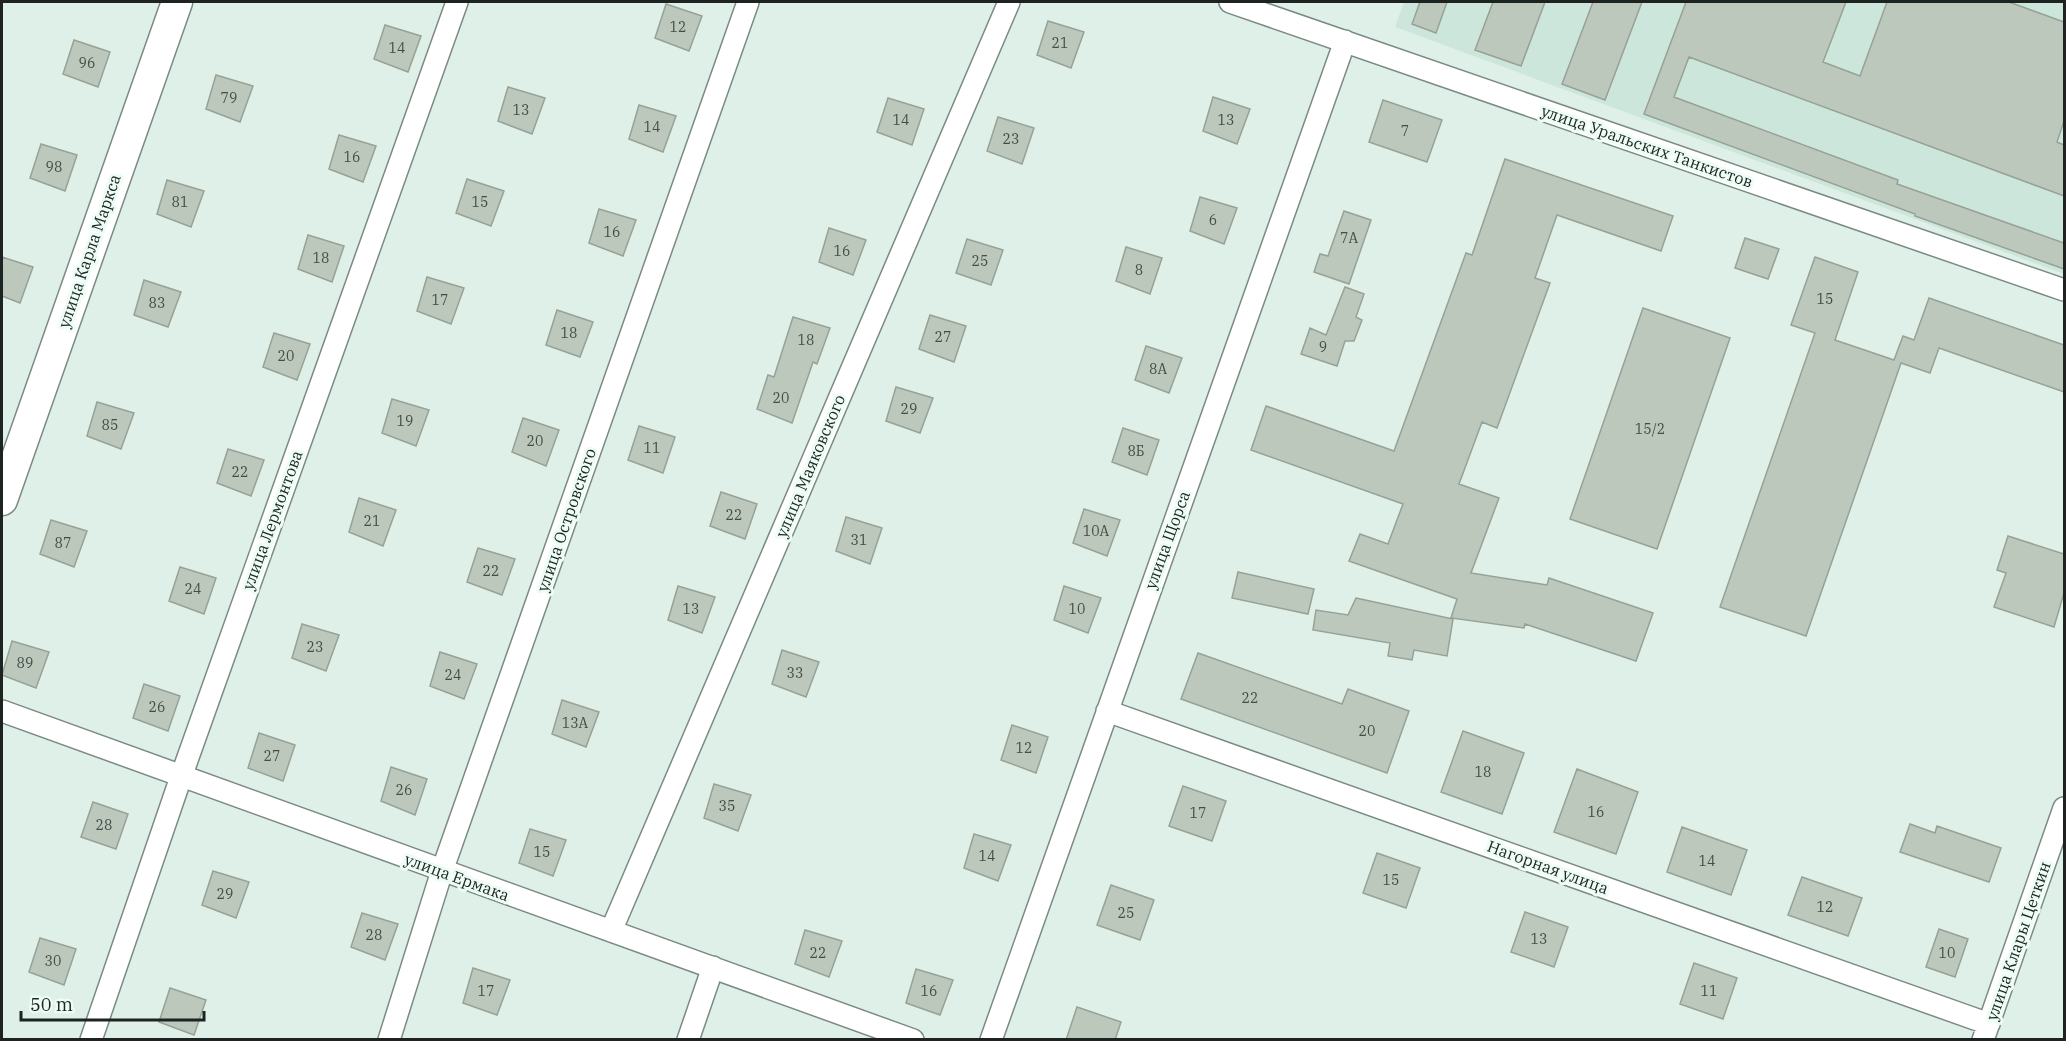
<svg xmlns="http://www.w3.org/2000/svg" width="2066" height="1041" font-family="'IBM Plex Serif',serif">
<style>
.built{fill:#cde6dc}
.building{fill:#bdc8bc;stroke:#97a196;stroke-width:1.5}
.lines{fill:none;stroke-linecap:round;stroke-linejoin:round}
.minor-casing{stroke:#7b8a84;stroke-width:24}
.secondary-casing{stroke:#7b8a84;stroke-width:33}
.minor{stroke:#fff;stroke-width:21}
.secondary{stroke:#fff;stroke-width:30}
.labels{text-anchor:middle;stroke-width:6;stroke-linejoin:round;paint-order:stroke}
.number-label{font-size:14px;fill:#454c47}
.street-label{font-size:16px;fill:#1d2320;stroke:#edfdf6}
</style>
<rect width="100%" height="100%" fill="#dff0e9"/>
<path class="built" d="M1404 2H2064V274L1395 27Z"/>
<path class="building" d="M1420 2H1447L1436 33 1412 24Z
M1493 2H1545L1521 66 1475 50Z
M1593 2H1642L1605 100 1562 84Z
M1686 2H1846L1823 62 1860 76 1887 2H2009L2064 22V121L2057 142 2064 145V196L1689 57 1674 97 1898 180 1897 184 2064 243V269L1915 216V214L1644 114Z
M666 4 702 16 689 51 655 38Z
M1048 21 1084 32 1071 68 1037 55Z
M385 25 421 36 408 72 374 59Z
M74 40 110 52 98 87 63 74Z
M216 75 253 86 240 122 206 109Z
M508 87 545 98 532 134 498 121Z
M1213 97 1250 109 1237 144 1203 131Z
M888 98 924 109 912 145 877 132Z
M1383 100 1442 120 1427 162 1369 142Z
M639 105 676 116 663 152 629 139Z
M998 117 1034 128 1022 164 987 151Z
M339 135 376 146 363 182 329 169Z
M41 144 77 155 65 191 30 178Z
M1505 159 1673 216 1661 251 1557 215 1535 278 1550 283 1497 428 1482 422 1459 484 1499 498 1471 573 1547 585 1549 578 1653 613 1636 661 1525 624 1524 628 1451 618 1457 599 1349 561 1360 534 1388 544 1403 504 1251 450 1266 406 1394 451 1466 253 1472 255Z
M467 179 504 191 491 226 456 213Z
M167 180 204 191 191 227 157 214Z
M1200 197 1237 208 1224 244 1190 231Z
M599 209 636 220 623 256 589 243Z
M1344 211 1371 220 1349 284 1314 272 1320 254 1328 256Z
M829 228 866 240 853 275 819 262Z
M308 235 344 246 332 282 298 269Z
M1745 238 1779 249 1768 279 1735 268Z
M967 239 1003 250 991 285 956 273Z
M1126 247 1162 258 1150 294 1116 281Z
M2 257 33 267 20 303 2 296Z
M1815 257 1858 272 1835 340 1894 360 1903 336 1914 340 1929 298 2064 345V392L1939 348 1930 373 1901 363 1806 636 1720 607 1815 333 1791 325Z
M427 277 464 288 451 324 417 311Z
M144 280 181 292 168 327 134 315Z
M1345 287 1364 294 1356 317 1362 320 1354 341H1345L1337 366 1301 354 1310 328 1326 335Z
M1643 308 1730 338 1657 549 1570 519Z
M557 310 593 322 580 357 546 345Z
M930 315 966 326 954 362 919 349Z
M793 317 830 328 817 364 813 362 792 423 757 409 768 375 774 377Z
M274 333 310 344 297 380 263 367Z
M1146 346 1182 358 1169 393 1135 380Z
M896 387 933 398 920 433 886 421Z
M392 399 429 410 416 446 382 433Z
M97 402 134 413 121 449 87 436Z
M523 418 559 430 546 466 512 452Z
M639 426 675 437 663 473 628 460Z
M1123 428 1159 440 1147 475 1112 462Z
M228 449 264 460 251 496 217 483Z
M721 492 757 504 745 539 710 526Z
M359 498 396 510 383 546 349 532Z
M1084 509 1120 520 1107 556 1073 543Z
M846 517 882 528 870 564 836 551Z
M51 520 87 531 74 567 40 554Z
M2008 536 2064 554V593L2054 627 1994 607 2006 573 1997 570Z
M478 548 515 559 502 595 467 582Z
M180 567 216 578 204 614 169 601Z
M1238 572 1314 589 1308 614 1232 598Z
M678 586 715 597 702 633 668 620Z
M1064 586 1101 598 1088 633 1054 620Z
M1356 598 1453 619 1447 656 1414 650 1412 660 1388 656 1390 643 1313 630 1316 610 1348 615Z
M302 624 339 635 326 671 292 658Z
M12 641 49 652 36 688 2 675Z
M782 650 819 662 806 697 772 684Z
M440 652 477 664 464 699 430 686Z
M1198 653 1342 704 1348 689 1409 711 1387 773 1181 699Z
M144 684 180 696 168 731 133 718Z
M562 700 599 712 586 747 552 734Z
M1012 725 1048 737 1036 773 1001 760Z
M1463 731 1524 753 1502 814 1441 792Z
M259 733 295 745 283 781 248 768Z
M391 767 427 779 415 815 381 801Z
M1577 769 1638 792 1616 854 1554 832Z
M714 784 751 795 738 831 704 818Z
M1183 786 1226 801 1212 841 1169 826Z
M93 802 128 814 116 849 81 837Z
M1910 824 1935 833 1937 826 2001 848 1989 882 1900 852Z
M1682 827 1747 850 1731 895 1667 872Z
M530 829 566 840 553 876 519 863Z
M974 834 1011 845 998 881 964 868Z
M1377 853 1420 868 1406 908 1363 893Z
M213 871 249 882 236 918 202 905Z
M1802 877 1862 898 1848 936 1788 915Z
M1111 885 1154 900 1140 940 1097 925Z
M1525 912 1568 927 1554 967 1511 952Z
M362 913 398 924 385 960 351 947Z
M1939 929 1968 939 1955 977 1926 967Z
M805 930 842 941 829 977 795 964Z
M40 938 76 949 64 985 29 972Z
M1694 963 1737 978 1723 1019 1680 1004Z
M473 968 510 980 497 1015 463 1003Z
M916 969 953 980 940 1015 906 1003Z
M170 988 206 1000 194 1035 159 1022Z
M1077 1007 1121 1022 1115 1040H1066Z"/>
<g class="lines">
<g class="minor-casing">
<path id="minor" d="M1230 2 2064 290
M2 711 913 1040
M1107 711 1989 1024
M611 931 1009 2
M91 1040 181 777 457 2
M389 1040 442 871 748 2
M688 1040 713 967
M991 1040 1345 41
M1983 1040 2064 808"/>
</g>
<g class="secondary-casing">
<path id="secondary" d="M2 500 177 2"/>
</g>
<use href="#minor" class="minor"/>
<use href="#secondary" class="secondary"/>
</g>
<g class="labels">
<g class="number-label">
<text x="678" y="32">12</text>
<text x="1060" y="48">21</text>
<text x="397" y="53">14</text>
<text x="87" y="68">96</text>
<text x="229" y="103">79</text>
<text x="521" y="115">13</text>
<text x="901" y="125">14</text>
<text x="1226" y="125">13</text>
<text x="652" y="132">14</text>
<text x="1405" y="136">7</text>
<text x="1011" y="144">23</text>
<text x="352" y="162">16</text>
<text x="54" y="172">98</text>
<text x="180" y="207">81</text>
<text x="480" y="207">15</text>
<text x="1213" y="225">6</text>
<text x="612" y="237">16</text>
<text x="1349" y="243">7А</text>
<text x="842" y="256">16</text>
<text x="321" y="263">18</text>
<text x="980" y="266">25</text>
<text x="1139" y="275">8</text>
<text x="1825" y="304">15</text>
<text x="440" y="305">17</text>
<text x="157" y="308">83</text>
<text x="569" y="338">18</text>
<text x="943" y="342">27</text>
<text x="806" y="345">18</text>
<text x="1323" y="352">9</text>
<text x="286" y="361">20</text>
<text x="1158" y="374">8А</text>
<text x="781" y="403">20</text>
<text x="909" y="414">29</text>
<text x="405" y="426">19</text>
<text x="110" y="430">85</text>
<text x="1650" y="434">15/2</text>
<text x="535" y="446">20</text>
<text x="652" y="453">11</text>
<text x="1136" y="456">8Б</text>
<text x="240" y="477">22</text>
<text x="734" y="520">22</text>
<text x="372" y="526">21</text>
<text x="1096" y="536">10А</text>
<text x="859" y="545">31</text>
<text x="63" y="548">87</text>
<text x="491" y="576">22</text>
<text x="193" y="594">24</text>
<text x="691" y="614">13</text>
<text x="1077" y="614">10</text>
<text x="315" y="652">23</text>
<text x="25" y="668">89</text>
<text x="795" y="678">33</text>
<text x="453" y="680">24</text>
<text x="1250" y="703">22</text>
<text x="157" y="712">26</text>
<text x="575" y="728">13А</text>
<text x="1367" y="736">20</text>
<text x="1024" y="753">12</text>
<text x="272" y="761">27</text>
<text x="1483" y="777">18</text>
<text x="404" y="795">26</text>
<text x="727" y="811">35</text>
<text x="1596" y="817">16</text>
<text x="1198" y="818">17</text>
<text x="104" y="830">28</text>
<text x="542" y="857">15</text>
<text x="987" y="861">14</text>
<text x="1707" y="866">14</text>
<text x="1391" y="885">15</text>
<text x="225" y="899">29</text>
<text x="1825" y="912">12</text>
<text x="1126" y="918">25</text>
<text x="374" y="940">28</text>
<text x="1539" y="944">13</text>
<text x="818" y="958">22</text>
<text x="1947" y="958">10</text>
<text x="53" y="966">30</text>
<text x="486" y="996">17</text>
<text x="929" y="996">16</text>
<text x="1709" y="996">11</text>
</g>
<g class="street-label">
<text transform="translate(1647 146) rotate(19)" y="6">улица Уральских Танкистов</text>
<text transform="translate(89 251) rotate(-71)" y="6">улица Карла Маркса</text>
<text transform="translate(810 466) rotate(-67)" y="6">улица Маяковского</text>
<text transform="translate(272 520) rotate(-70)" y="6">улица Лермонтова</text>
<text transform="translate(566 520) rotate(-71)" y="6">улица Островского</text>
<text transform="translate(1167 540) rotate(-70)" y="6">улица Щорса</text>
<text transform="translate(1548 867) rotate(20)" y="6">Нагорная улица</text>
<text transform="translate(457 877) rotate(20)" y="6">улица Ермака</text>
<text transform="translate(2018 941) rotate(-71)" y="6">улица Клары Цеткин</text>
</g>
</g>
<rect width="2066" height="1041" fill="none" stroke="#1d2320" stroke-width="6"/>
<path d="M21 1011v9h183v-9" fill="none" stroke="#1d2320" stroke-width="3"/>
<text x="30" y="1011" font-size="18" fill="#1d2320" stroke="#edfdf6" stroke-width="4.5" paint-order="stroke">50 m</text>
</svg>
